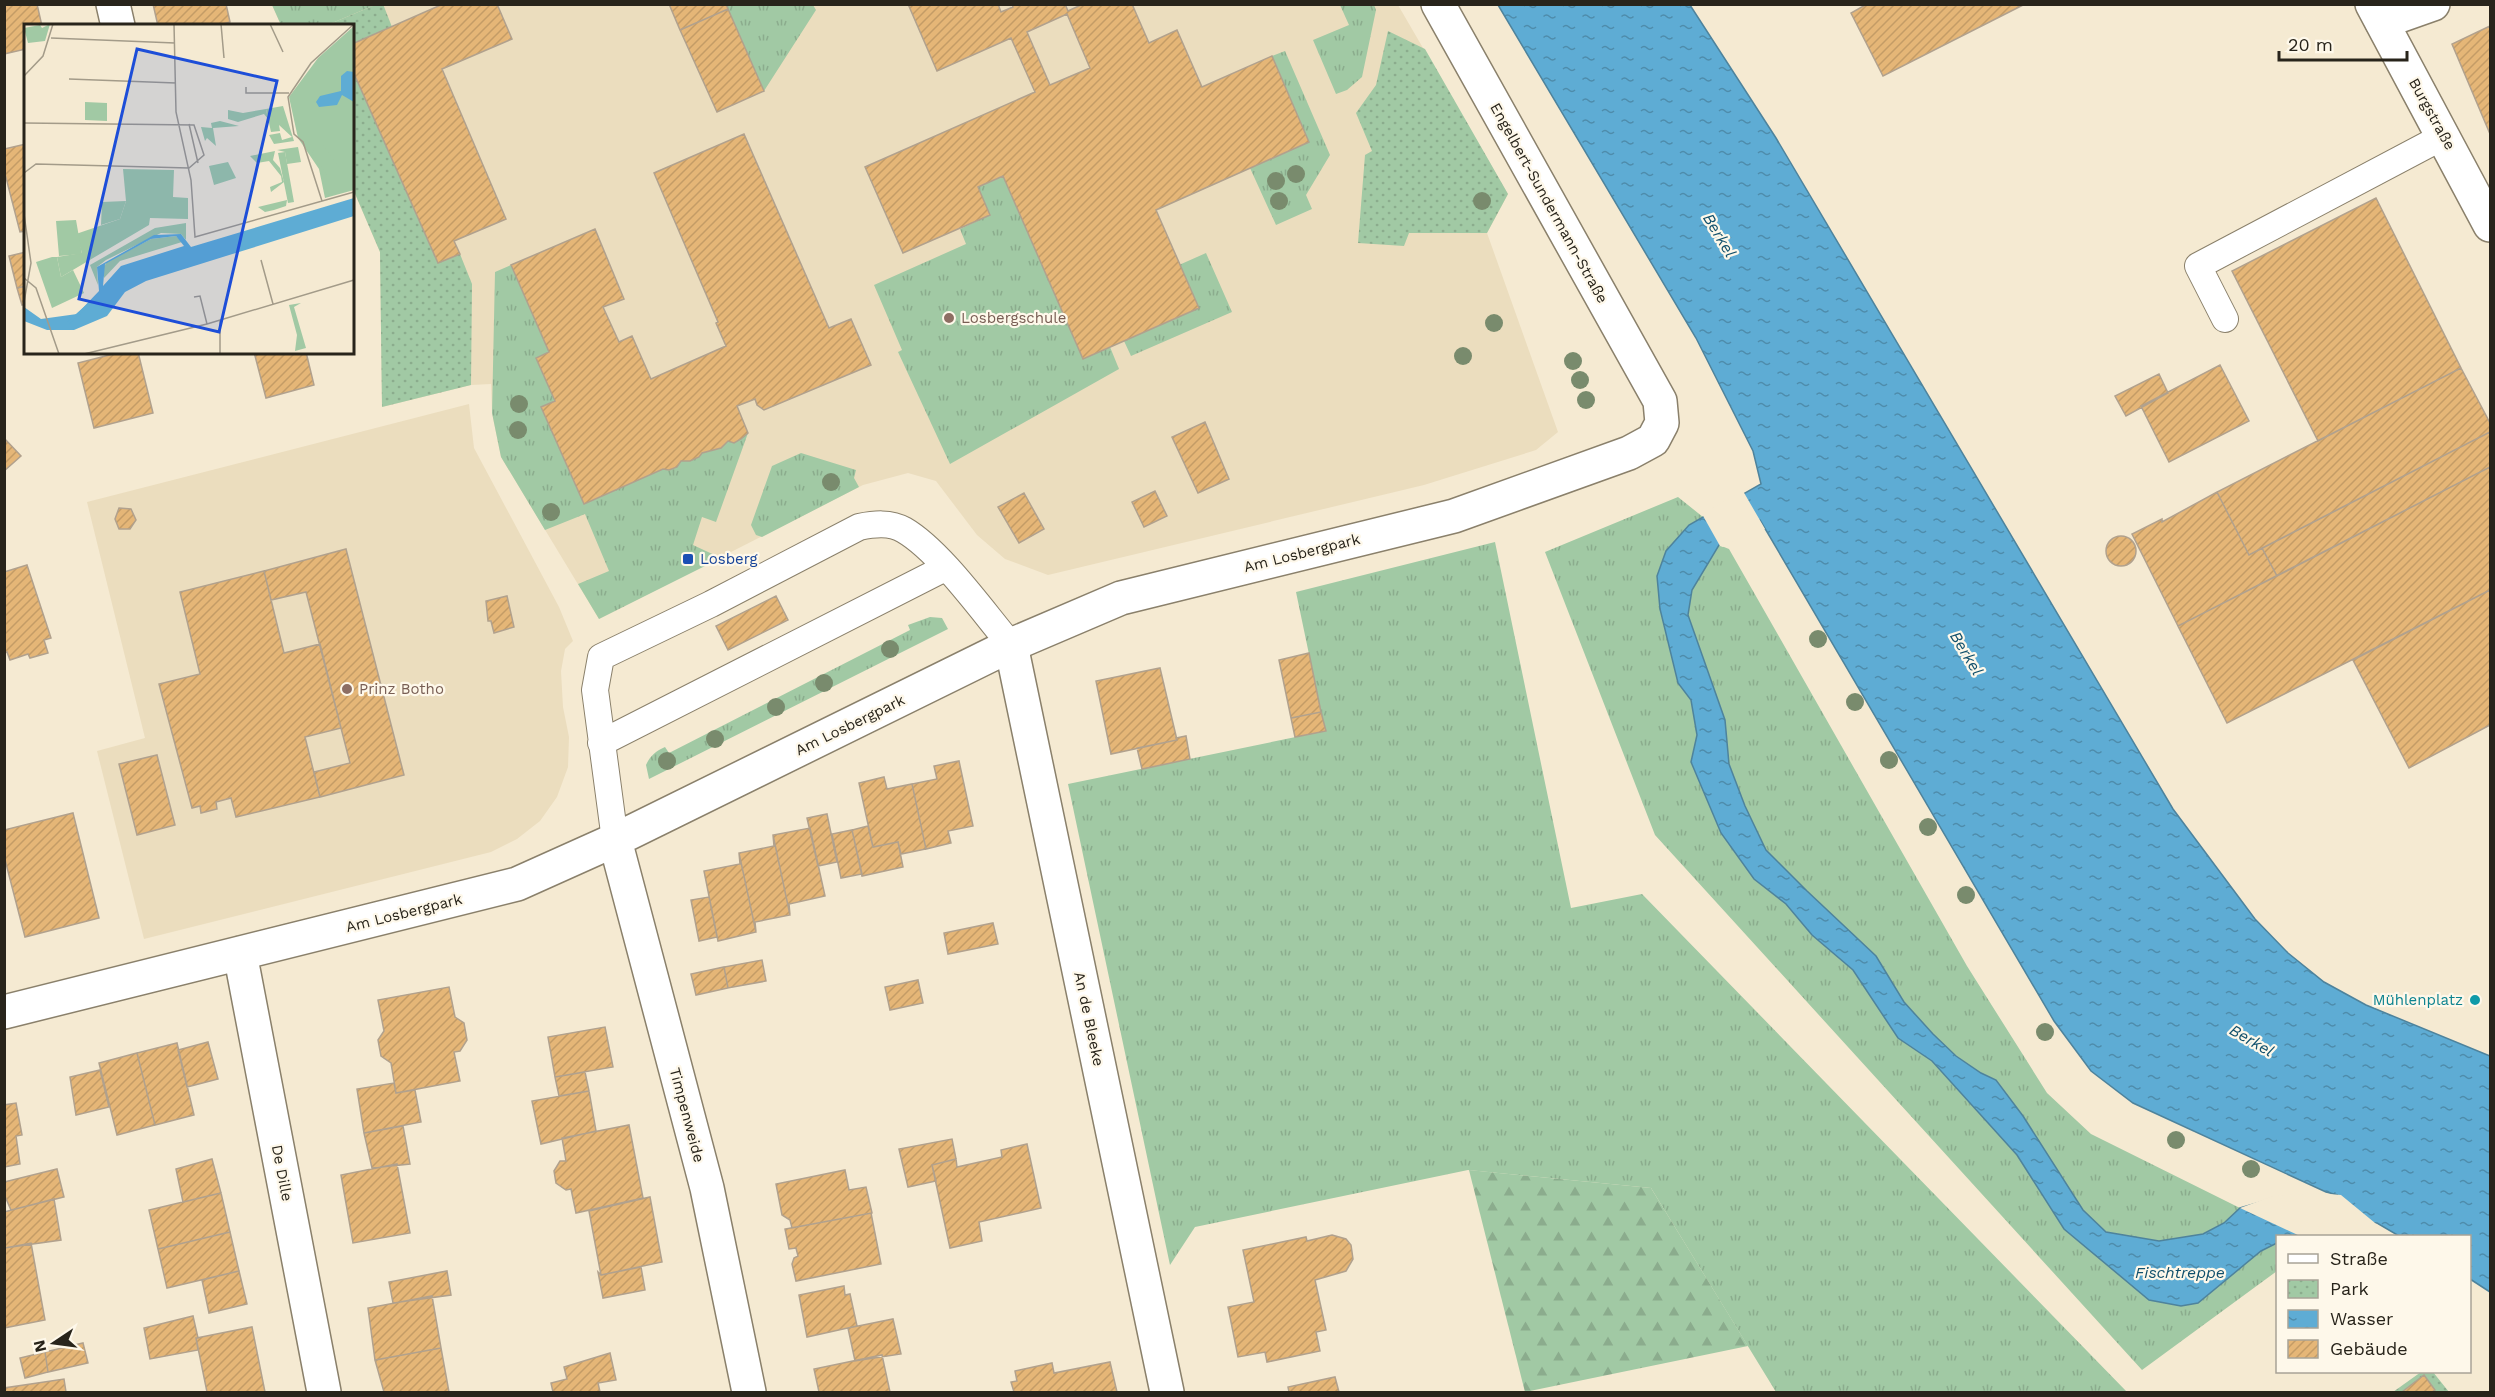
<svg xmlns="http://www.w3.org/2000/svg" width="2495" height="1397" font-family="'Work Sans',sans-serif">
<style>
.built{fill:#ebddbe}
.grass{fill:url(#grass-tufts)}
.forest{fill:url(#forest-firs)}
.park{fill:url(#park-dots)}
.water{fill:url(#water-ripples);stroke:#4e839c;stroke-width:1.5;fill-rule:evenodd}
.pier{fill:#f5ead2}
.building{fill:url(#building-hatch);stroke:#b1a18d;stroke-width:1.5;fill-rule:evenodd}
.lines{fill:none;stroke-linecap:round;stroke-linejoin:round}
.service-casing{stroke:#8a806b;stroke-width:28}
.minor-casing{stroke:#8a806b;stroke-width:36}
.secondary-casing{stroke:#8a806b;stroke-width:36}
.service{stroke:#fff;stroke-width:26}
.minor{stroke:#fff;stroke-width:33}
.secondary{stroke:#fff;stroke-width:33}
.tree{fill:#798b6d}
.education-dot{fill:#8d6e63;stroke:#fef8ea;stroke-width:2}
.transit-dot{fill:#1a4fb4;stroke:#fef8ea;stroke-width:2}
.culture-dot{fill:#0f9aa8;stroke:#fef8ea;stroke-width:2}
.labels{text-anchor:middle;stroke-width:4.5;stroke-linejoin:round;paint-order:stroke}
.street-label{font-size:15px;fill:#28241b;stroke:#fef8ea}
.education-label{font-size:15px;fill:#785e54;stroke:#fef8ea;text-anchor:start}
.transit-label{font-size:15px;fill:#164399;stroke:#fef8ea;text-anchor:start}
.culture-label{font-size:15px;fill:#0d838f;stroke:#fef8ea;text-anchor:end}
.water-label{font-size:16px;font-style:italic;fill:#11506c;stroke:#fef8ea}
.inset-river{fill:none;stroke:#5eacd4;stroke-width:3}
.inset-road{fill:none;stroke:#a39b89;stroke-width:1.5}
.view{fill:#1d4ed8;fill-opacity:0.15;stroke:#1d4ed8;stroke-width:3}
.inset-edge{fill:none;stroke:#28241b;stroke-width:3}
</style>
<defs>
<pattern id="grass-tufts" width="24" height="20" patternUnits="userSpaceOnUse" patternTransform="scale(1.5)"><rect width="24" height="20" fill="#a1c9a4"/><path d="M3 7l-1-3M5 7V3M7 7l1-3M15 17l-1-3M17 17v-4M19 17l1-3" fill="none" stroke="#8bac8d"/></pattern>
<pattern id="forest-firs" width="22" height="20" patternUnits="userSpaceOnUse" patternTransform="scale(1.5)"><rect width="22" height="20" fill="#a1c9a4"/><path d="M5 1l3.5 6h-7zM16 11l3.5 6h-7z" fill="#8bac8d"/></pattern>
<pattern id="park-dots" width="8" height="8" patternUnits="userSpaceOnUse" patternTransform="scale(1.5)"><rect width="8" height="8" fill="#a1c9a4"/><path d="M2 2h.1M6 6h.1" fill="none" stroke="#8bac8d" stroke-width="1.8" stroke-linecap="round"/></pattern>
<pattern id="water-ripples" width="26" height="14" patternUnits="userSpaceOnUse" patternTransform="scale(1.5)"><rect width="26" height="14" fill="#5eacd4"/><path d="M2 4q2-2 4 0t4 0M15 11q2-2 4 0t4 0" fill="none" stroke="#4e8cab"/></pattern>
<pattern id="building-hatch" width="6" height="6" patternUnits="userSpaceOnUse" patternTransform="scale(1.5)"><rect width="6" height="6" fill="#e5b677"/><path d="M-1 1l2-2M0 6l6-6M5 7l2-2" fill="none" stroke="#c49c66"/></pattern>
</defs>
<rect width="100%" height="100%" fill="#f5ead2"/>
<path class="built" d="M272 5H1398L1508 194 1487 233 1558 432 1536 450 1424 485 1048 575 1005 559 977 535 936 481 908 473 863 485 599 619 501 457 492 413 491 384 471 385 382 407 380 252 353 189 352 26 281 25Z
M469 404 474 448 559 607 573 641 565 649 561 671 563 707 569 737 568 767 557 797 540 821 517 839 491 852 144 939 97 751 145 738 87 502Z"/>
<path class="grass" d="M272 5H375L325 26 281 25Z
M726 5H813L816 10 764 91Z
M1340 5H1374L1376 10 1362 77 1347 90 1336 94 1313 40 1349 25Z
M1285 51 1330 155 1306 195 1312 209 1276 225 1250 168 1309 142 1272 56Z
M1003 176 1083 359 1110 347 1119 369 950 464 898 352 902 350 874 285 966 244 960 229 990 215 978 187Z
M1206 253 1232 312 1131 356 1124 341 1199 308 1179 265Z
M511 265 549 352 536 358 555 401 541 407 584 504 663 469C671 470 676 468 681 461 689 459 696 462 702 453L720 448 728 441 734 443 748 433 716 522 702 517 693 545 721 558 599 619 578 584 609 571 585 514 545 530 501 457 492 413 495 272Z
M801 453 856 470 854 478 859 487 762 537 756 535 751 525 772 466Z
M1678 497 1703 517 1689 525 1678 683 1691 700 1697 735 1691 762 1721 833 1754 879 1786 904 1812 935 1853 970 1898 1038 1932 1061 2017 1155 2064 1229 2198 1303 2261 1251 2277 1243V1271L2142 1370 1655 835 1545 552Z
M1495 542 1571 908 1642 894 2127 1392H1776L1651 1188 1468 1170 1195 1227 1170 1265 1068 784 1325 731 1296 592Z
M1719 545 1729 549 1967 966 2047 1093 2091 1134 2240 1208 2224 1223 2203 1234 2159 1241 2106 1232 2083 1210 2023 1116 1996 1080 1981 1073 1956 1056 1933 1034 1904 1002 1875 956 1807 891 1766 850 1745 806 1729 764 1725 720 1688 615 1692 590Z
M930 617 942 618 948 629 649 779 646 765C650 756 656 751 665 747L669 753 910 630 908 625Z"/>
<path class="forest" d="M1469 1170 1651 1188 1748 1346 1525 1392Z"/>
<path class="park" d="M383 4 392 27 353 44 352 26H325L375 5Z
M1388 31 1425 49 1508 194 1487 233H1409L1404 246 1358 243 1365 155 1372 151 1356 113 1376 85Z
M352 69 438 263 460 254 472 284 471 385 382 407 380 252 353 189Z
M2421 1372H2433L2449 1392H2432L2435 1390 2424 1375 2402 1392H2393Z"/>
<path class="water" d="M1498 5H1690L1776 138 2173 809 2255 919 2288 953 2324 982 2366 1005 2490 1056V1292L2470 1279V1236H2399L2377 1223 2342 1221 2291 1236H2278L2277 1243 2261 1251 2198 1303 2181 1306 2149 1300 2064 1229 2017 1155 1932 1061 1898 1038 1853 970 1812 935 1786 904 1754 879 1721 833 1691 762 1697 735 1691 700 1678 683 1660 609 1657 576 1666 551 1689 525 1761 484 1753 451 1696 338ZM1760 520 2054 1021 2091 1071 2133 1103 2326 1192 2338 1195 2271 1199 2240 1208 2224 1223 2203 1234 2159 1241 2106 1232 2083 1210 2023 1116 1996 1080 1981 1073 1956 1056 1933 1034 1904 1002 1876 956 1807 891 1766 850 1745 806 1729 764 1725 720 1688 615 1692 590 1719 545Z"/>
<path class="pier" d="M1743 491 1765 529 1762 530 1759 524 1723 547 1720 546 1702 514Z
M2318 1193 2341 1195 2386 1232 2376 1226 2342 1224 2300 1236 2240 1208 2273 1196Z"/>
<path class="building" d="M4 4H37L42 26H26V49L4 54Z
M153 4H226L230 22 216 26H158Z
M443 4H497L512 39 442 69 506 219 454 241 460 254 438 263 352 69V44Z
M669 4H726L728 9 680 30Z
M908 4H998L1001 12 1013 7 1012 4H1065L1068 11 1083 4H1132L1149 43 1177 30 1202 87 1272 56 1309 142 1156 210 1199 308 1083 359 1003 176 978 187 990 215 903 253 865 167 1035 92 1011 38 937 71ZM1067 14 1090 68 1050 85 1027 32Z
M1867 4H2025L1883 76 1851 13Z
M728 9 764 91 717 112 680 30Z
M2490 26V134L2452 44Z
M744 134 829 328 851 319 871 365 764 410 757 405 755 399 737 406 748 433 741 439 734 443 728 441 721 448 702 453 699 457 690 461H681L677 467 669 470 663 469 584 504 541 407 555 401 536 358 549 352 511 265 595 229 624 299 603 307 619 342 632 336 651 379 726 346 716 323 718 322 654 173Z
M26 144V231L20 232 4 170V149Z
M2376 198 2461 368 2318 441 2232 271Z
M26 252V286L17 288 9 256Z
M26 286V304L22 305 17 288Z
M121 352H138L153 413 94 428 78 363Z
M254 352H306L314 385 266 398Z
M2220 365 2249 421 2169 462 2141 406Z
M2461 368 2490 423V432L2249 555 2217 492Z
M2159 374 2168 393 2126 416 2115 396Z
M1205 422 1229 479 1198 493 1172 437Z
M2490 432V467L2277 576 2262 548Z
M4 438 21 456 4 471Z
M2490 467V590L2227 723 2178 626Z
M1155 491 1167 516 1144 527 1132 502Z
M2217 492 2249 555 2262 548 2277 576 2178 626 2132 534 2162 519V522Z
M1024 493 1044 529 1019 543 998 507Z
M119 508 131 509 136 520 130 529H119L115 519Z
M2106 551a15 15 0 1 1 30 0a15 15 0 1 1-30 0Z
M346 549 404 775 320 797 314 772 350 763 306 592 271 600 264 571Z
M27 565 51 638 44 640 48 653 30 658 28 654 10 660 7 652 4 653V572Z
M264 571 284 653 320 644 341 728 305 737 320 797 236 817 231 798 216 802 217 809 201 813 200 806 192 808 159 684 200 674 180 592Z
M2490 590V725L2409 768 2353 660Z
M507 596 514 627 494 633 491 621H488L486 601Z
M776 596 788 620 728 650 716 626Z
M1309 653 1321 712 1291 718 1279 660Z
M1160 668 1177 740 1111 754 1096 681Z
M1321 712 1326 731 1295 737 1291 718Z
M1186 736 1190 759 1142 769 1137 748 1177 740 1176 738Z
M157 755 175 825 137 835 119 764Z
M959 761 973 826 948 831 951 843 926 849 912 784 937 779 934 766Z
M884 777 887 789 912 784 926 849 901 854 898 842 873 847 859 783Z
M73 813 99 918 25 937 4 856V830Z
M827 814 837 862 818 866 807 818Z
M868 826 873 847 898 842 903 867 862 876 852 830Z
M810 828 825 896 789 904 790 915 773 835Z
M852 830 862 874 841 878 832 834Z
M773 835 790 915 755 922 756 932 739 853 774 846Z
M739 853 756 932 718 941 704 871 740 864Z
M709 897 717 937 699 941 691 900Z
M993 923 998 944 948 954 944 933Z
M762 960 766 981 728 988 724 967Z
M724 967 728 988 696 995 691 974Z
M918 980 923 1003 890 1010 885 987Z
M449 987 455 1017 464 1023 467 1040 460 1051 454 1052 460 1081 396 1093 391 1063 381 1056 378 1040 384 1031 378 1000Z
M605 1027 613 1067 555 1077 548 1037Z
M208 1042 218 1079 187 1087 178 1050Z
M177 1043 194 1115 155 1125 137 1053Z
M137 1053 155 1125 117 1135 99 1063Z
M100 1070 109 1107 76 1115 70 1077Z
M585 1072 589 1091 559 1096 555 1077Z
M394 1083 396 1093 415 1090 421 1122 364 1133 357 1089Z
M589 1091 596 1131 541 1144 532 1101Z
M16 1103 22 1135 16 1136 20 1164 4 1167V1105Z
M629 1125 643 1198 576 1213 571 1189 566 1190 556 1183 554 1171 560 1161H566L562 1138Z
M403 1126 410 1164 372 1168 364 1133Z
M952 1139 956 1159 932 1165 936 1181 908 1187 899 1149Z
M1027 1144 1041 1208 979 1222 982 1241 950 1248 932 1165 956 1159 957 1167 1002 1157 1001 1150Z
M212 1159 221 1193 183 1202 176 1169Z
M397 1164 410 1233 353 1243 341 1175Z
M57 1169 64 1197 11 1210 4 1194V1182Z
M845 1170 849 1190 866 1187 872 1213 792 1228 790 1220 782 1215 776 1184Z
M221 1193 230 1232 158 1249 149 1210Z
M650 1197 662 1262 601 1275 589 1211Z
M54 1199 61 1240 5 1248 4 1212Z
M871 1213 881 1264 796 1281 792 1264 794 1258 798 1256 796 1248 789 1249 785 1229Z
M230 1232 239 1271 167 1288 158 1249Z
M1332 1235 1346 1239 1351 1245 1353 1259 1346 1271 1315 1280 1326 1330 1316 1332 1320 1351 1267 1362 1265 1352 1238 1357 1228 1307 1254 1302 1243 1250 1306 1237 1307 1241Z
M31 1243 45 1320 4 1328V1248Z
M641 1267 645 1290 603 1298 598 1272 601 1275Z
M239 1271 247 1304 209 1313 202 1280Z
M447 1271 451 1295 393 1303 389 1282Z
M844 1286 845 1295 850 1294 857 1326 807 1337 799 1295Z
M432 1296 441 1348 375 1360 368 1308Z
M193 1316 198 1338H196L198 1350 150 1359 144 1328Z
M893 1319 901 1354 855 1361 848 1328Z
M252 1327 265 1392H207L196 1338Z
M83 1343 88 1363 48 1372 45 1352Z
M441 1348 449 1392H384L375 1360Z
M45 1352 48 1372 25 1378 20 1358Z
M610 1353 616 1380 598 1383 600 1392H553L551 1383 567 1379 564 1367Z
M882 1355 890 1392H819L814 1369Z
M1110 1362 1117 1392H1014L1011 1382 1017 1381 1015 1371 1052 1363 1054 1373Z
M2424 1375 2435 1390 2432 1392H2402Z
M1335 1377 1339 1392H1289L1288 1387Z
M64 1379 66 1392H4V1388Z"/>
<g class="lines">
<g class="service-casing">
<path id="service" d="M2225 319 2198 266 2444 136
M601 743 945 568
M615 840 595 690 601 657 711 604 859 527C874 524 890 522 904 530 940 551 983 612 1011 645"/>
</g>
<g class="minor-casing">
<path id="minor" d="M113 4 118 26
M2382 22 2433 4
M1011 645 1167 1392
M615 840 707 1188 749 1392
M240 953 324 1392
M4 1012 517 884 615 840 1011 645 1121 598 1454 516 1629 453 1653 440 1662 423 1660 401 1438 4"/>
</g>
<g class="secondary-casing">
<path id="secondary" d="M2372 4 2490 225"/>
</g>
<use href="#service" class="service"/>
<use href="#minor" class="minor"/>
<use href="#secondary" class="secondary"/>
</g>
<g class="tree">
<circle cx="1296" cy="174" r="9"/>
<circle cx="1276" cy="181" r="9"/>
<circle cx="1279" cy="201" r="9"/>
<circle cx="1482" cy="201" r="9"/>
<circle cx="1494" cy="323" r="9"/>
<circle cx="1463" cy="356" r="9"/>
<circle cx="1573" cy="361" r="9"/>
<circle cx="1580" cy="380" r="9"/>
<circle cx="1586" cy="400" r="9"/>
<circle cx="519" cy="404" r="9"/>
<circle cx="518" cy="430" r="9"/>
<circle cx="831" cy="482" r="9"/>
<circle cx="551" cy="512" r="9"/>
<circle cx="1818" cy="639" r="9"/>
<circle cx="890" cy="649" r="9"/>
<circle cx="824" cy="683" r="9"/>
<circle cx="1855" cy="702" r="9"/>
<circle cx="776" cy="707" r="9"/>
<circle cx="715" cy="739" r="9"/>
<circle cx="1889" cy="760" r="9"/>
<circle cx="667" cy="761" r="9"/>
<circle cx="1928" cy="827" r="9"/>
<circle cx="1966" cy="895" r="9"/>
<circle cx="2045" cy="1032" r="9"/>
<circle cx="2176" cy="1140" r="9"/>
<circle cx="2251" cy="1169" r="9"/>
</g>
<g class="education-dot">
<circle cx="949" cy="318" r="6"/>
<circle cx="347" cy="689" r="6"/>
</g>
<rect class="transit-dot" x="682" y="553" width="12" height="12" rx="3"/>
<circle class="culture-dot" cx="2475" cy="1000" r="6"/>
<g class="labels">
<g class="street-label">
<text transform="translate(2432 114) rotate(61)" y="5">Burgstraße</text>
<text transform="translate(1549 203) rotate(61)" y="5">Engelbert-Sundermann-Straße</text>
<text transform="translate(1302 553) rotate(-14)" y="5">Am Losbergpark</text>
<text transform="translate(850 725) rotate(-26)" y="5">Am Losbergpark</text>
<text transform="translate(404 913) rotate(-14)" y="5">Am Losbergpark</text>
<text transform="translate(1089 1019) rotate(78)" y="5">An de Bleeke</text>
<text transform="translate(687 1115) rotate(75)" y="5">Timpenweide</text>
<text transform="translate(282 1173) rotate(79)" y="5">De Dille</text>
</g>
<g class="education-label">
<text x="961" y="323">Losbergschule</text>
<text x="359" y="694">Prinz Botho</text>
</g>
<g class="transit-label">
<text x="700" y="564">Losberg</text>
</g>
<g class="culture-label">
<text x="2463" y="1005">Mühlenplatz</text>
</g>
<g class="water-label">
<text transform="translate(1720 235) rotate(59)" y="6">Berkel</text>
<text transform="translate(1967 653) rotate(59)" y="6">Berkel</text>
<text transform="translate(2252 1040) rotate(30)" y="6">Berkel</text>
<text x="2180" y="1278">Fischtreppe</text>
</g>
</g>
<g transform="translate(24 24)">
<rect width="330" height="330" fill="#f5ead2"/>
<path d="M26 0 21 17 4 19 0 4 16 1 18 4ZM61 78 83 79V97L61 96ZM259 82 270 117 250 120 245 111 256 109 258 116 268 113 255 101 256 107 247 108 242 85ZM196 97 215 102 189 104 192 122 183 114 181 117 177 103 188 104 187 99ZM274 123 277 138 263 140 261 128 253 126ZM251 127 249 136 256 144 260 158 247 168 246 163 258 158 257 152 245 137 233 139 226 132ZM204 138 212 154 190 161 185 142ZM99 145 150 146 149 173 164 174V195L126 194 125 201 37 253 33 233 58 229 52 210 96 195 102 177ZM263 176 262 182 250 186 241 188 234 183ZM162 199V216L157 210 137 209 82 236 73 243 74 261 66 241 131 204ZM152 212 158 218 96 237 80 254 78 245 83 238 127 215ZM277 279 270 283 282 324 271 327 273 311 265 281Z" fill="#a1c9a4"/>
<path d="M102 177 96 195 77 201 78 178ZM52 196 58 230 35 232 32 197Z" fill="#a1c9a4"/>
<path d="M330 2V166L301 174 295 145 274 114 265 73 294 34ZM242 85 244 95 240 90 214 98 204 95V86L219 89ZM28 233H33L37 253 49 246 60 269 28 284 12 238Z" fill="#a1c9a4"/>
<path d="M299 121 315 143 303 151 288 128ZM261 128 270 178 264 179 254 129Z" fill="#a1c9a4"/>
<path d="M323 47 330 48V78L318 71 313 81 295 83 292 78 296 72 317 67V52ZM330 174V192L122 257 101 268 83 292 50 306H23L0 297V283L17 295 53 290 75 267 73 243 130 211 157 210 167 223ZM152 212 160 222 97 242 79 262 81 240 127 215Z" fill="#5eacd4" fill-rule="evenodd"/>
<path class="inset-river" d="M44 299 72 274"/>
<path class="inset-road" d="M150 0 152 88 167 156 171 213 330 168M197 0 200 34M246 0 259 28M27 14 151 19M0 52 19 32 29 0M45 55 152 59M222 63V69H265M0 99 170 101 180 131 165 144 12 140 0 149M165 100 174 139M298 177 279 118 270 110 264 73 287 39 330 0M0 190 7 239 0 278M237 236 249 280M0 254 12 264 35 330M170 273 176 272 183 300M60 330 183 300 330 256M196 330V296"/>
<path class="view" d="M113 25 253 57 195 308 55 275Z"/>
<rect width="330" height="330" class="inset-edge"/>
</g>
<rect width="2495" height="1397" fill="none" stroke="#28241b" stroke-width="12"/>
<rect x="2276" y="1235" width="195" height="138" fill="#fef8ea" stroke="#a8a397" stroke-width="1.5"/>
<rect x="2288" y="1254" width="30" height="9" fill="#ffffff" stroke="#a8a397" stroke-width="1.5"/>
<text x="2330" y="1265" font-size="18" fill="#28241b">Straße</text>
<rect x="2288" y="1280" width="30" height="18" fill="url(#park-dots)" stroke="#a8a397" stroke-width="1.5"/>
<text x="2330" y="1295" font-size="18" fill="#28241b">Park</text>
<rect x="2288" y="1310" width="30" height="18" fill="url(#water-ripples)" stroke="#a8a397" stroke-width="1.5"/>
<text x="2330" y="1325" font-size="18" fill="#28241b">Wasser</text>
<rect x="2288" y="1340" width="30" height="18" fill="url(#building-hatch)" stroke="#a8a397" stroke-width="1.5"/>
<text x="2330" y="1355" font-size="18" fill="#28241b">Gebäude</text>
<g transform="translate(54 1343) rotate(257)" stroke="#fef8ea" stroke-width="4.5" paint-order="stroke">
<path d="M0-4.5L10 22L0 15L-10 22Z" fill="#28241b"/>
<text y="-9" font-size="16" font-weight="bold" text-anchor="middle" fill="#28241b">N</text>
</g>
<path d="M2279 51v9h128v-9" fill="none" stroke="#28241b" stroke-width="3"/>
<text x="2288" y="51" font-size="18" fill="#28241b" stroke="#fef8ea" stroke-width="4.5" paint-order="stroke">20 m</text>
</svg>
